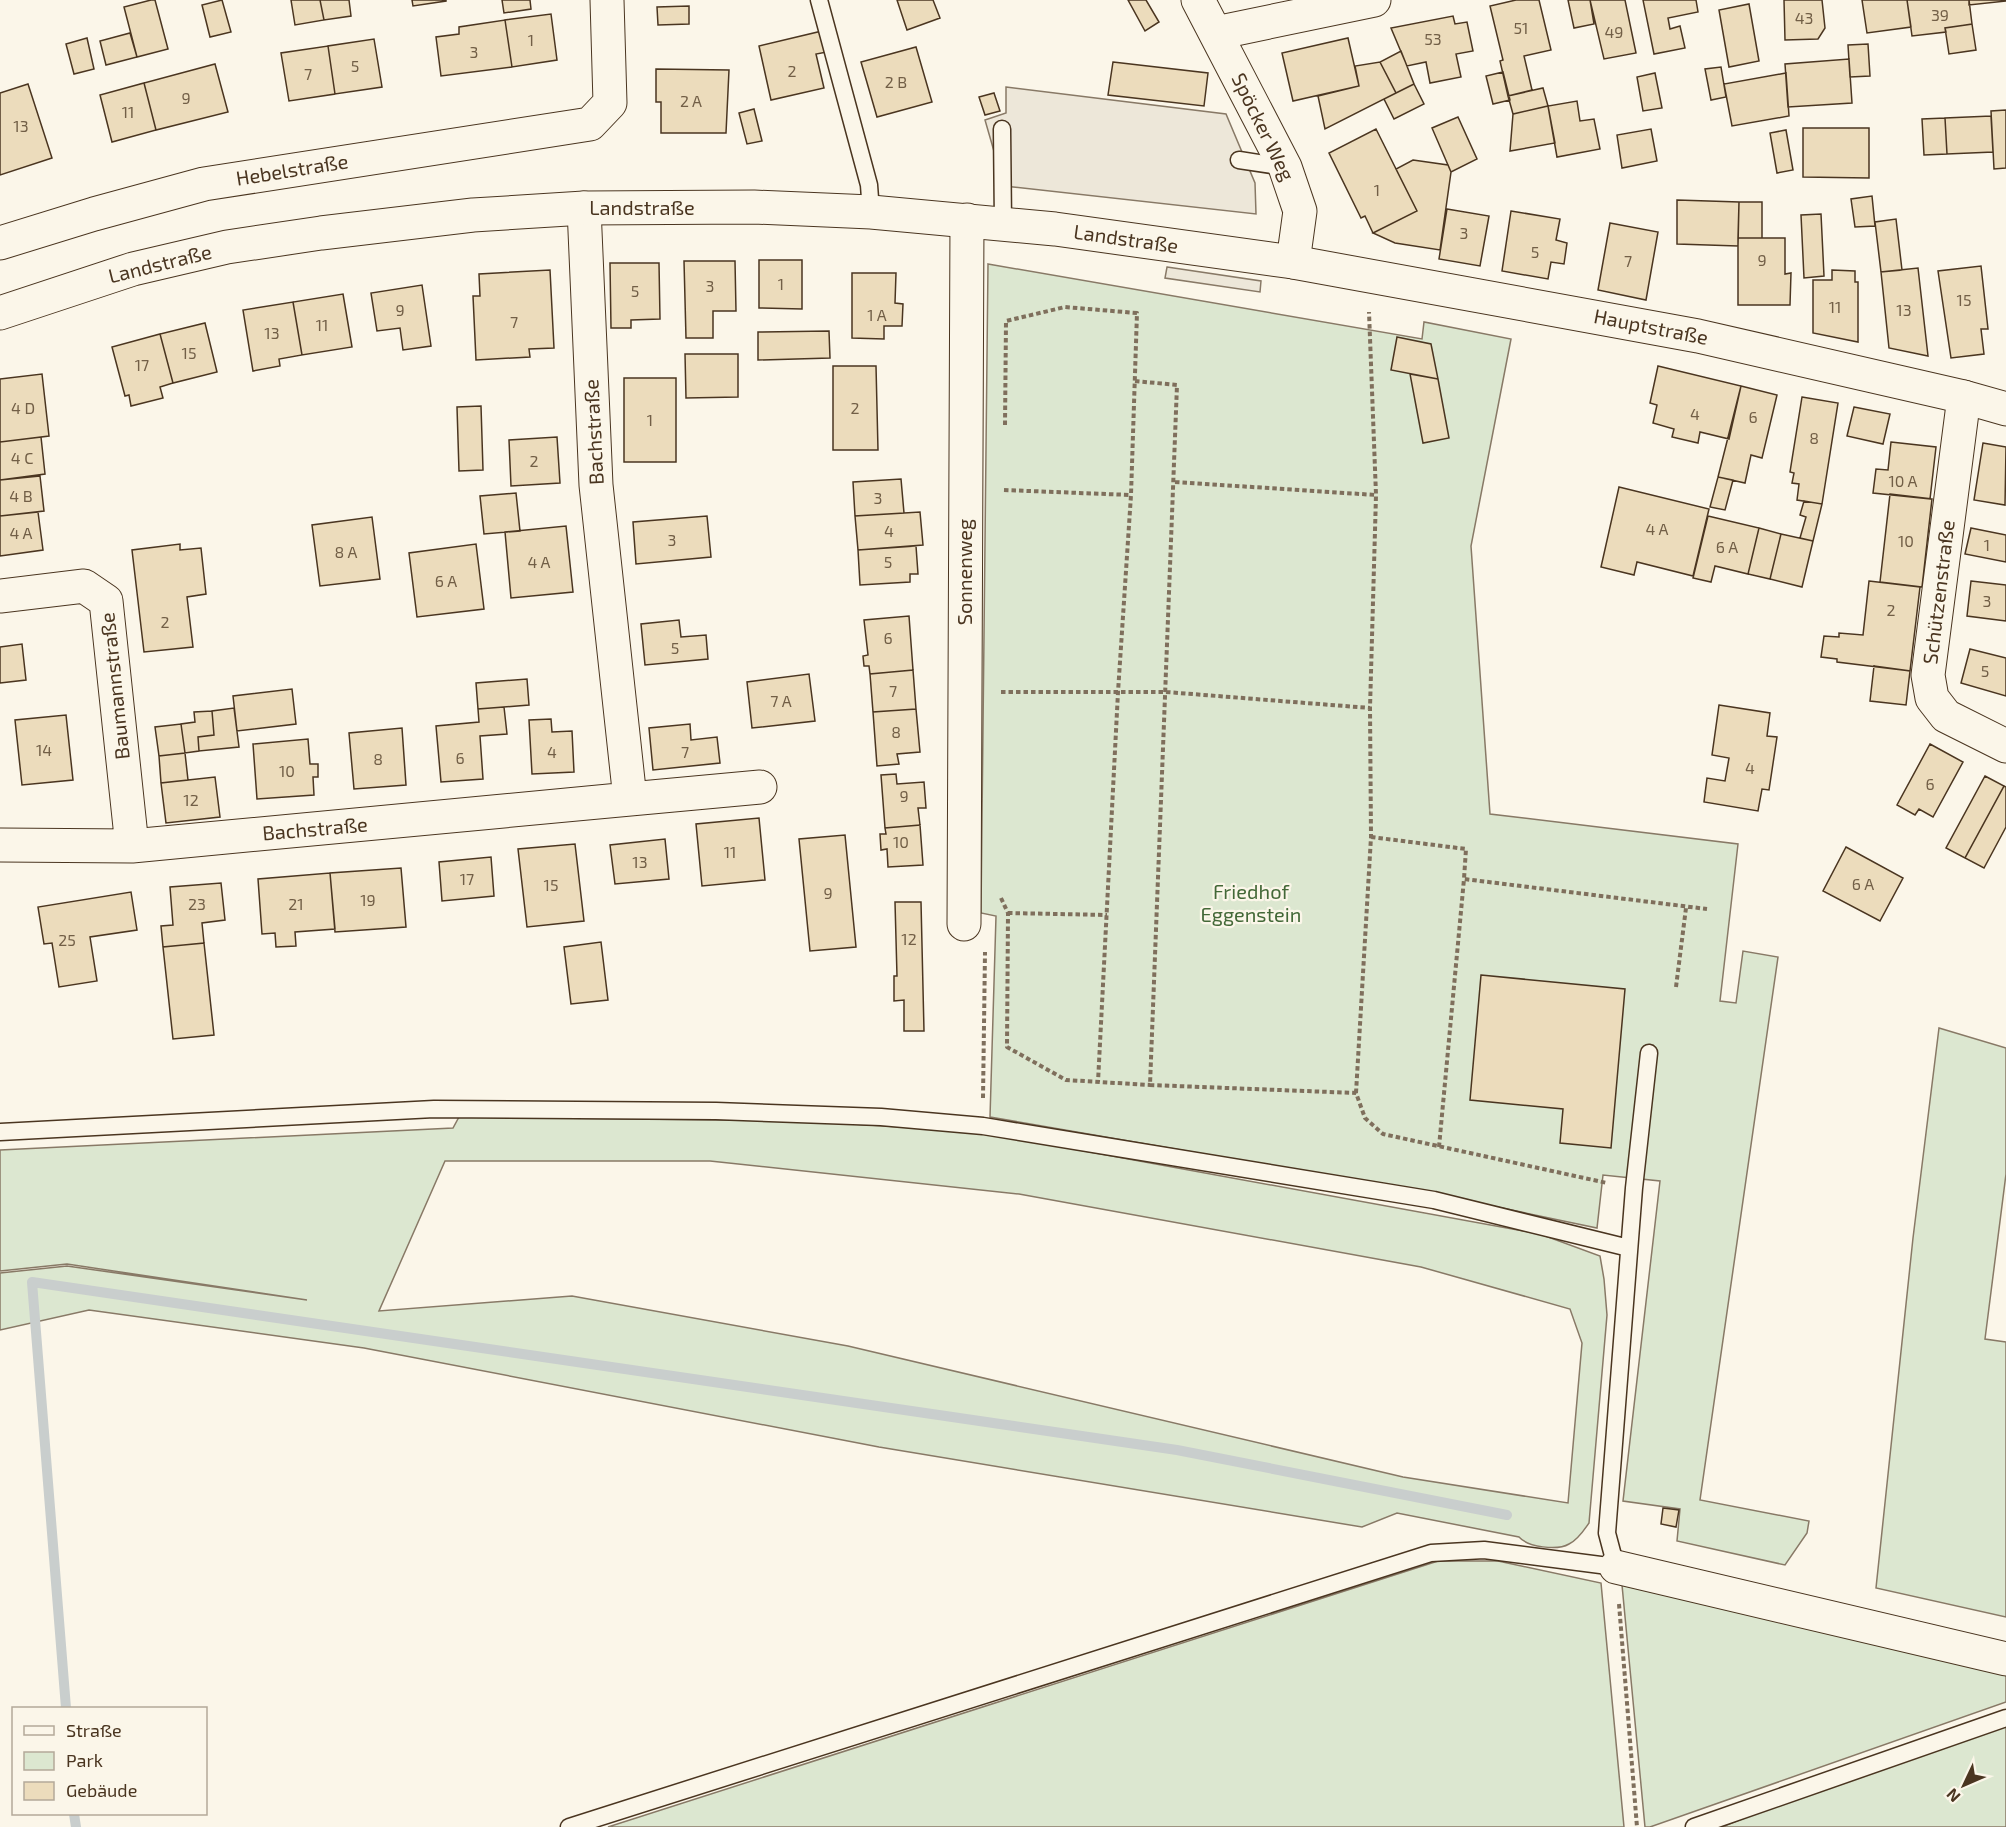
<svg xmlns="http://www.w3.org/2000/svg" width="2006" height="1827" font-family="'Exo 2',sans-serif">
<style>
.green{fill:#dce7d0;stroke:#887966;stroke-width:1.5;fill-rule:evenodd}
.parking{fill:#ede7d9;stroke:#887966;stroke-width:1.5}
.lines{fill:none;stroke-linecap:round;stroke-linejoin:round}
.stream{stroke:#c9cecd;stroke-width:10}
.building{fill:#ecdcbc;stroke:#4a3520;stroke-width:1.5}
.service-casing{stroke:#4a3520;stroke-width:19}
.minor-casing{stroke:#4a3520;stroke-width:35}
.tertiary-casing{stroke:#4a3520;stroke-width:35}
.path{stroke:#7f6f5c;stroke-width:4;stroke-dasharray:4.5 3;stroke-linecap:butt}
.service{stroke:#fbf6e9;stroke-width:16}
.minor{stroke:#fbf6e9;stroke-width:33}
.tertiary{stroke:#fbf6e9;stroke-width:33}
.labels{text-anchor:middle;stroke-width:4.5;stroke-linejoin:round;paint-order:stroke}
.number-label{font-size:16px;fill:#725f47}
.street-label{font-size:20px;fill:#4a3520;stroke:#fbf6e9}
.park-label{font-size:20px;fill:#436837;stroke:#fbf6e9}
</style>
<rect width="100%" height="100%" fill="#fbf6e9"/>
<path class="green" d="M988 264 1422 339 1424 322 1511 339 1471 546 1490 814 1738 844 1720 1001 1736 1003 1743 951 1778 957 1700 1500 1809 1521 1807 1533 1785 1565 1677 1541 1680 1509 1623 1501 1660 1181 1603 1175 1597 1228 1430 1193 990 1117 996 916 981 913Z
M1939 1028 2006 1048V1174L1985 1339 2006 1342V1617L1876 1588 1913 1238Z
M459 1117 805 1121 980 1132 1540 1234 1600 1256 1604 1279 1607 1315 1589 1523C1584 1530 1578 1540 1569 1544 1557 1551 1528 1547 1519 1537L1397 1513 1362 1527 879 1447 364 1348 89 1310 0 1330V1273L67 1266 307 1300 67 1264 0 1271V1150L453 1128ZM445 1161H710L1019 1194 1421 1267 1570 1309 1582 1343 1568 1503 1403 1477 848 1346 572 1296 379 1311Z
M1438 1561H1498L1601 1583 1624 1827H608Z
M1622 1585 2006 1673V1702L1650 1827H1645Z
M2006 1725V1827H1722L1794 1798Z"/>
<path class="parking" d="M1006 87 1226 114 1255 183 1256 214 1004 186 985 120 1006 113Z
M1167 267 1261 281 1260 292 1165 278Z"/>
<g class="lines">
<path class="stream" d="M66 1708 32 1282 1177 1450 1507 1515
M74 1814 76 1827"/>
</g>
<path class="building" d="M151 0H155L168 49 137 57 124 7Z
M222 0 231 32 210 37 202 5Z
M291 0H320L324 20 295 25Z
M320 0H349L351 16 324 20Z
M412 0H446V1L413 6Z
M502 0H530L531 9 504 13Z
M897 0H933L940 18 907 30Z
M1128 0H1146L1159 22 1145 31Z
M1516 0H1539L1551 50 1524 56 1532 90 1508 96 1500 61 1503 60 1490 6Z
M1568 0H1590L1594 24 1574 28Z
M1590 0H1625L1636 53 1604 59Z
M1643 0H1696L1698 12 1668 18 1670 29 1680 26 1685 48 1654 54Z
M1784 0H1822L1825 28 1818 39 1785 40Z
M1862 0H1907L1911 27 1867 33Z
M1907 0H1969L1972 24 1945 28 1946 32 1912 36Z
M1969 0H2006V1L1969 5Z
M1749 4 1759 61 1729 67 1719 10Z
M689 6V24L658 25 657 7Z
M551 14 557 60 512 67 505 20Z
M1453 16 1455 24 1467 22 1473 51 1456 54 1461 77 1430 83 1426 62 1407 66 1391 28Z
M505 20 512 67 441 76 436 37 459 34V27Z
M1972 24 1976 50 1949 54 1945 28Z
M822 31 827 52 816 54 824 88 771 100 759 46Z
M130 33 137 57 106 65 100 41Z
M87 38 94 69 74 74 66 44Z
M1348 38 1359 86 1293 101 1282 53Z
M374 39 382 87 335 94 328 46Z
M1868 44 1870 76 1850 77 1848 45Z
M328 46 335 94 289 101 281 53Z
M916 47 932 102 877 117 861 62Z
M1401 51 1414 84 1396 93 1380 62Z
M1849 59 1852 103 1788 107 1785 64Z
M1113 62 1208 73 1204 106 1108 95Z
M1380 62 1396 93 1325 129 1318 96 1359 86 1355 66Z
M215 64 228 112 156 130 144 83Z
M1721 67 1726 97 1711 100 1705 69Z
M656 69 729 70 726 133H661V102H656Z
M1503 72 1510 100 1493 104 1486 76Z
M1655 73 1662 108 1643 111 1637 77Z
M1786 73 1789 116 1732 126 1724 84Z
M144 83 156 130 112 142 100 95Z
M28 84 52 158 0 175V93Z
M1414 84 1424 104 1394 119 1384 99Z
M1543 88 1548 106 1513 114 1508 96Z
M994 93 1000 111 985 115 979 97Z
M1577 101 1580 121 1594 119 1600 149 1557 157 1548 106Z
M1548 106 1555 143 1510 151 1513 114Z
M754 109 762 141 747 144 739 113Z
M2006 110V168L1994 169 1991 111Z
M1991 116 1993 152 1947 154 1945 118Z
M1458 117 1477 159 1451 172 1432 128Z
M1945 118 1947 154 1924 155 1922 119Z
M1803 128H1869V178L1803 177Z
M1376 129 1417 211 1373 233 1365 216 1361 218 1329 153Z
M1651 129 1657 161 1622 168 1617 135Z
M1786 130 1793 170 1777 173 1770 133Z
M1413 160 1448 165 1451 172 1440 250 1395 243 1373 233 1417 211 1396 169Z
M1872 196 1875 226 1855 227 1851 199Z
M1677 200 1739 202 1738 246 1677 244Z
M1739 202H1762V238H1738Z
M1447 209 1489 216 1480 266 1439 259Z
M1511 211 1560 219 1556 240 1567 243 1564 264 1551 262 1548 279 1502 271Z
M1821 214 1824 276 1804 278 1801 215Z
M1896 219 1902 270 1881 272 1875 222Z
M1610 223 1658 232 1646 300 1598 290Z
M1738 238H1785V274L1791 273 1790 305H1738Z
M759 260H802V309L759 308Z
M684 261H735L736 311H713V338H686Z
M610 263H659L660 319 631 320V328H611Z
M1981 266 1988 329H1981L1984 354 1951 358 1938 271Z
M1918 268 1928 356 1889 348 1881 272Z
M550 270 554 348 529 349 530 357 476 360 473 296H480L479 274Z
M1832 270 1855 271V282H1858V342L1813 333V280H1832Z
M852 273H896L895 303 903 304 902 326H884V339L852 338Z
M422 285 431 346 403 350 400 328 377 331 371 293Z
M343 294 352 347 302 355 293 302Z
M293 302 302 355 279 359 280 366 253 371 243 310Z
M205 323 217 372 173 383 160 334Z
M829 331 830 358 758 360V332Z
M160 334 173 383 160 387 163 398 131 406 129 395 125 396 112 347Z
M1397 337 1431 344 1438 379 1391 370Z
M685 354H738V397L686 398Z
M833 366H876L878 450H833Z
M1658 366 1741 386 1729 439 1700 432 1698 443 1672 437 1674 429 1653 423 1657 405 1650 403Z
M42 374 49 436 0 442V379Z
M1410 374 1438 379 1449 438 1423 443Z
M624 378H676V462H624Z
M1741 386 1777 395 1762 458 1751 455 1745 483 1718 477Z
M1802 397 1838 403 1822 504 1797 500 1799 484 1792 483 1794 473 1790 472Z
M481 406 483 470 459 471 457 407Z
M1854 407 1890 414 1883 444 1847 436Z
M41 437 45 474 0 480V442Z
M557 437 560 483 511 486 509 440Z
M1891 442 1936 447 1930 499 1873 493 1876 469 1888 470Z
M1983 443 2006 447 2005 505 1974 500Z
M40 476 44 511 0 516V480Z
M1718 477 1733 480 1725 510 1710 507Z
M901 479 904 513 855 516 853 482Z
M1619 487 1709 509 1693 576 1637 562 1634 575 1601 567Z
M516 493 520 531 484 534 480 496Z
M1890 494 1932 499 1922 587 1880 582Z
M1804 501 1822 504 1813 541 1800 538 1806 517 1800 515Z
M38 512 43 550 0 556V516Z
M920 512 923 545 858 550 855 516Z
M707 516 711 557 636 564 633 522Z
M1708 516 1759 528 1748 574 1715 566 1711 582 1693 578Z
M372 517 380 579 320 586 312 525Z
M566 526 573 592 511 598 505 532Z
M1759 528 1781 534 1770 579 1748 574Z
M1971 528 2006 535V562L1965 554Z
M1781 534 1813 541 1802 587 1770 579Z
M180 544V550L201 548 206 594 187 597 193 647 144 652 132 550Z
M476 544 484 609 417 617 409 553Z
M916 546 918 574H910V582L860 585 858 550Z
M1869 581 1920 587 1910 671 1837 662V659L1821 657 1824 636 1839 637V633L1863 635Z
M1971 581 2006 585V621L1967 616Z
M909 616 913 670 870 674 869 666H864L863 656 868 655 864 620Z
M679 620 681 637 706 635 708 659 645 665 641 624Z
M22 644 26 680 0 683V647Z
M1970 649 2006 658V696L1961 683Z
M1874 666 1910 671 1906 705 1870 701Z
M913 670 916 709 873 712 870 674Z
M809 674 815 721 752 728 747 682Z
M527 679 529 705 478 709 476 683Z
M292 689 296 724 237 731 233 696Z
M1719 705 1770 713 1767 736 1777 737 1769 790 1762 789 1758 811 1704 802 1707 778 1725 781 1729 758 1712 755Z
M504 707 507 734 480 736 483 779 441 782 436 726 479 722 478 709Z
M234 708 239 747 199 751 198 737 214 735 212 711Z
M916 709 920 752 897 754 899 764 877 766 873 712Z
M212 711 214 735 198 737 199 751 185 753 181 724 195 722 194 712Z
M66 715 73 780 22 785 15 720Z
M551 719 552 732 572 731 574 772 532 774 529 720Z
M181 724 185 753 159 756 155 727Z
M690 724 691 740 717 737 720 763 653 770 649 728Z
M402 728 406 785 354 789 349 733Z
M308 739 310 764H318V777H313L314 795 257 799 253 744Z
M1930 744 1963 762 1933 817 1919 809 1915 815 1897 805Z
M185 753 188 780 161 783 159 756Z
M896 774 897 784 924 782 926 808H918L920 825 885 828 881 775Z
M1985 776 2004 786 1965 858 1946 848Z
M215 777 220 817 166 823 161 783Z
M2004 786 2006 787V827L1984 868 1965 858Z
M759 818 765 880 702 886 696 824Z
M920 825 923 865 888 867 887 849 881 850 880 834H886L885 828Z
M845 835 856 947 810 951 799 839Z
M665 839 669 879 615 884 610 845Z
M575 844 584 921 527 927 518 849Z
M1846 847 1903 878 1880 921 1823 891Z
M491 857 494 896 442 901 439 862Z
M401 868 406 927 335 932 330 873Z
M330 873 335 929 295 932 296 946 276 947 275 933 262 934 258 879Z
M221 883 225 920 202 923 204 943 163 947 161 926 173 925 170 887Z
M131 892 137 930 90 937 97 981 59 987 52 943 44 944 38 907Z
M895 902H921L924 1031H904V1000L894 1001V976H897Z
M601 942 608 1000 571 1004 564 947Z
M204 943 214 1035 173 1039 163 947Z
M1481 975 1625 989 1611 1148 1560 1143 1563 1109 1470 1100Z
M1663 1508 1679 1510 1676 1527 1661 1524Z"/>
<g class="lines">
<g class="service-casing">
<path id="service" d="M819 0 869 185 871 212
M1002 129 1003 224
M1239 160 1285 167
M0 1132 434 1109 716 1111 881 1117 983 1126 1434 1200 1629 1248
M569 1827 1431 1553 1484 1550 1616 1567 1607 1533 1634 1188 1649 1053
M1694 1827 2006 1718"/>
</g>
<g class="minor-casing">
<path id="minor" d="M1198 0 1285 167 1300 211 1293 262
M1216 33 1374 0
M0 243 94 214 204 184 590 124 610 103 607 0
M1964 397 1928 675 1932 698 1946 716 2006 746
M0 596 84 586 106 601 132 846
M630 799 760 787
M0 845 132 846 630 799 596 485 584 208
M964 924 967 220
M1616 1567 2006 1659"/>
</g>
<g class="tertiary-casing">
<path id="tertiary" d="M0 313 133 269 227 247 321 233 473 215 584 208 754 207 871 212 1055 229 1293 262 1698 336 1964 397 2006 409"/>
</g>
<path class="path" d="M1135 381 1177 385 1150 1085 1356 1093 1365 1118 1383 1134 1607 1183
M1005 425 1006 321 1065 307 1137 313 1131 495 1118 692 1098 1082
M1175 482 1376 495
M1004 490 1131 495
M1001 692H1166L1370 708
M1371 837 1466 849 1464 879
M1001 898 1008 913 1007 1047 1066 1080 1150 1085
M1008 913 1107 915
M1676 987 1686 908
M1356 1093 1371 837 1370 708 1376 495 1369 312
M983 1098 985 952
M1439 1147 1464 879 1707 909
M1619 1604 1637 1827"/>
<use href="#service" class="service"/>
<use href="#minor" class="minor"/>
<use href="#tertiary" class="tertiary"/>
</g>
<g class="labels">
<g class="number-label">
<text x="1940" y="21">39</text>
<text x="1804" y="24">43</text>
<text x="1521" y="34">51</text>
<text x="1614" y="38">49</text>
<text x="1433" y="45">53</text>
<text x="531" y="46">1</text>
<text x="474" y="58">3</text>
<text x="355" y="72">5</text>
<text x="792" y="77">2</text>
<text x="308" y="80">7</text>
<text x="896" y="88">2 B</text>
<text x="186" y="104">9</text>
<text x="691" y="107">2 A</text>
<text x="128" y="118">11</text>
<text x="21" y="132">13</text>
<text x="1377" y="196">1</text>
<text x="1464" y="239">3</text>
<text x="1535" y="258">5</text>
<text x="1762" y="266">9</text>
<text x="1628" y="267">7</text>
<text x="781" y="290">1</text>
<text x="710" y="292">3</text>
<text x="635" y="297">5</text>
<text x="1964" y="306">15</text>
<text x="1835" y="313">11</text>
<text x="400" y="316">9</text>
<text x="1904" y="316">13</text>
<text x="877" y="321">1 A</text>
<text x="514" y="328">7</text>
<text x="322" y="331">11</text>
<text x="272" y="339">13</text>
<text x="189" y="359">15</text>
<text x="142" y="371">17</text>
<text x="23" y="414">4 D</text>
<text x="855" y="414">2</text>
<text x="1695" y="420">4</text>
<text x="1753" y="423">6</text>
<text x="650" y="426">1</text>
<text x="1814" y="444">8</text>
<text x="22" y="464">4 C</text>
<text x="534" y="467">2</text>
<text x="1903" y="487">10 A</text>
<text x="21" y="502">4 B</text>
<text x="878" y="504">3</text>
<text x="1657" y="535">4 A</text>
<text x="889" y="537">4</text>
<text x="21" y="539">4 A</text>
<text x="672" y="546">3</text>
<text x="1906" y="547">10</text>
<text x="1987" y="551">1</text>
<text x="1727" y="553">6 A</text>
<text x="346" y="558">8 A</text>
<text x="539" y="568">4 A</text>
<text x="888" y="568">5</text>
<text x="446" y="587">6 A</text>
<text x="1987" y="607">3</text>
<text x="1891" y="616">2</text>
<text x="165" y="628">2</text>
<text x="888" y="644">6</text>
<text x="675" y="654">5</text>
<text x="1985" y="677">5</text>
<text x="893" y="697">7</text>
<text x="781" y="707">7 A</text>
<text x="896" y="738">8</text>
<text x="44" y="756">14</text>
<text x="552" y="758">4</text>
<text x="685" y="758">7</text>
<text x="460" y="764">6</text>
<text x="378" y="765">8</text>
<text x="1750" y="774">4</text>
<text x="287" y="777">10</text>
<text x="1930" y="790">6</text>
<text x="904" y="802">9</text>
<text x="191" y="806">12</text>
<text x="901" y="848">10</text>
<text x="730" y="858">11</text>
<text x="640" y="868">13</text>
<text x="467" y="885">17</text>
<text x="1863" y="890">6 A</text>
<text x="551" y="891">15</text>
<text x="828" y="899">9</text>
<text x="368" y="906">19</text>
<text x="197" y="910">23</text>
<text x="296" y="910">21</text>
<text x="909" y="945">12</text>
<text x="67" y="946">25</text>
</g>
<g class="street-label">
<text transform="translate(1263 127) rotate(64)" y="7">Spöcker Weg</text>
<text transform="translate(292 170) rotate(-9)" y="7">Hebelstraße</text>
<text x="642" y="215">Landstraße</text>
<text transform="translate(1126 239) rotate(8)" y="7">Landstraße</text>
<text transform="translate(160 264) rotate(-14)" y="7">Landstraße</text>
<text transform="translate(1651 327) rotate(11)" y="7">Hauptstraße</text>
<text transform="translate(594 432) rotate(-93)" y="7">Bachstraße</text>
<text transform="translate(965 572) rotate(-90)" y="7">Sonnenweg</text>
<text transform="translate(1939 592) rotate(-83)" y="7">Schützenstraße</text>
<text transform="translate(115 686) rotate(-96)" y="7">Baumannstraße</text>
<text transform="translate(315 829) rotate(-5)" y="7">Bachstraße</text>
</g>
<g class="park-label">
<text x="1251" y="899">Friedhof<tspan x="1251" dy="23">Eggenstein</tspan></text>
</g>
</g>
<rect x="12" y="1707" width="195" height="108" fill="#fbf6e9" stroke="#b4a999" stroke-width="1.5"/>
<rect x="24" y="1726" width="30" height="9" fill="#fbf6e9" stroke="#b4a999" stroke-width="1.5"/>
<text x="66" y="1737" font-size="18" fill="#4a3520">Straße</text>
<rect x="24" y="1752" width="30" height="18" fill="#dce7d0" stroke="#b4a999" stroke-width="1.5"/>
<text x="66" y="1767" font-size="18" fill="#4a3520">Park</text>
<rect x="24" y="1782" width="30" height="18" fill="#ecdcbc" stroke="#b4a999" stroke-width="1.5"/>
<text x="66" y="1797" font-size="18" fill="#4a3520">Gebäude</text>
<g transform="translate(1964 1785) rotate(226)" stroke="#fbf6e9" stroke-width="4.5" paint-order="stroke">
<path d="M0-4.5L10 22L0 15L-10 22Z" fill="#4a3520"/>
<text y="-9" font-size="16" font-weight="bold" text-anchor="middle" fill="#4a3520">N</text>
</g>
</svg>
